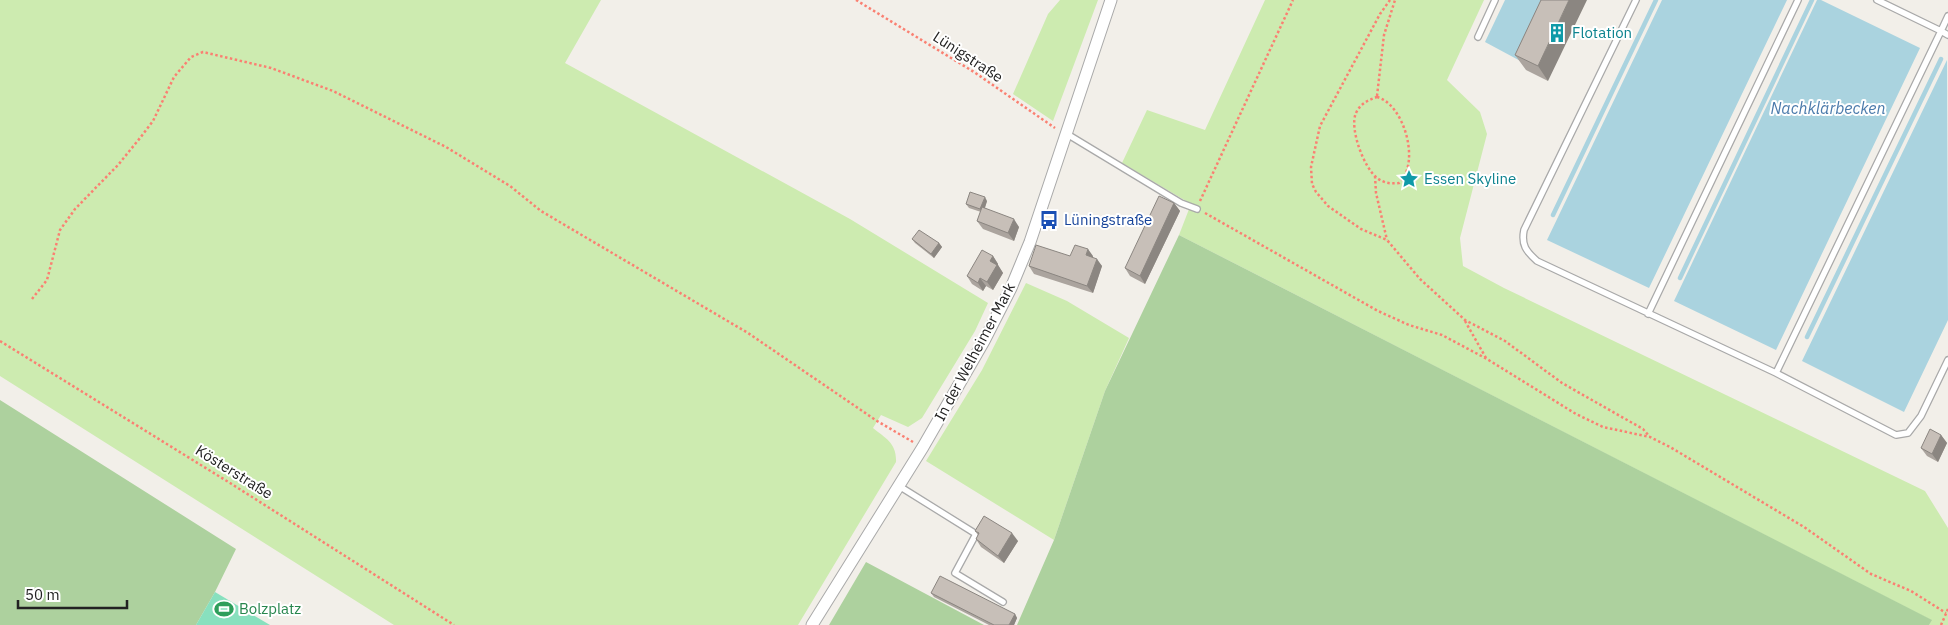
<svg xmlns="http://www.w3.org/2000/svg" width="1948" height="625" font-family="'IBM Plex Sans',sans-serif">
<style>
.grass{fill:#cdebb0}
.forest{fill:#add19e}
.pitch{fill:#88e0be}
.water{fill:#aad3df}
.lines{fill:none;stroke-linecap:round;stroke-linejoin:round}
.stream{stroke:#aad3df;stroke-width:4.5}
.service-casing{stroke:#a9a9a9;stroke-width:8}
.minor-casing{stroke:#a9a9a9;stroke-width:13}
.path{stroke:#fa8072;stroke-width:2.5;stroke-dasharray:2.5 2.5;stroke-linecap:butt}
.service{stroke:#fff;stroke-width:5.5}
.minor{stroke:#fff;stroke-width:11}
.wall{fill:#aba49e}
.shaded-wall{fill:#8b8681}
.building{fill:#c7bfb8;stroke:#8b8681}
.labels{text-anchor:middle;stroke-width:4;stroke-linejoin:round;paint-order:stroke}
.culture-label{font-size:15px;fill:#0d838f;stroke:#fff;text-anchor:start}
.street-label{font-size:15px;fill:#222;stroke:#fff}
.transit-label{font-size:15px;fill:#164399;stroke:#fff;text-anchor:start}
.leisure-label{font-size:15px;fill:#27864d;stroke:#fff;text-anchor:start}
.water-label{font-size:16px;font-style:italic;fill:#4a7aab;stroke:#fff}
</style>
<rect width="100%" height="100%" fill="#f2efe9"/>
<path class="grass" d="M0 0H601L565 63 850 219 988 303 975 331 922 418 908 427 881 415 873 428C885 438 897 443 896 462L798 625H394L0 376Z
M1060 0H1098L1053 121 1013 94 1048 14Z
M1265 0H1484L1447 80 1480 112 1487 134 1460 238 1463 266 1504 288 1925 491 1948 528V625H1929L1931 620 1179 235 1191 204 1122 163 1147 110 1205 130Z
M1026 283 1067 301 1129 338 1105 391 1054 540 926 461 982 370Z"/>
<path class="forest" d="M1179 235 1932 620 1929 625H1017L1054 540 1105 391Z
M0 400 236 549 215 592 196 625H0Z
M866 562 984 625H829Z"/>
<path class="pitch" d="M215 592 270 625H196Z"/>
<path class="water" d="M1505 0H1559L1528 65 1485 42Z
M1662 0H1787L1649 288 1547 240Z
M1817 0H1821L1920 48 1776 350 1674 301Z
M1947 60 1948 320 1904 412 1802 361Z"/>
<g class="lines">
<path class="stream" d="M1553 215 1656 0
M1680 278 1812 0
M1807 337 1941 59"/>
<g class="service-casing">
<path id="service" d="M1636 0 1524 230C1521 245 1526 251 1537 261L1776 373 1896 435 1908 433 1921 416 1948 360
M1877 0 1941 31 1948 16
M1478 37 1495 0
M1067 134 1181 203 1197 209
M1648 314 1798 0
M1776 373 1941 31 1948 35
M899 486 976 534 955 573 1003 602"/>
</g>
<g class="minor-casing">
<path id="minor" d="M812 625 923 447 984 341 1011 288 1030 242 1111 0"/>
</g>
<path class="path" d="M856 0 974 72 1055 128
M1390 0 1380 14 1320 126 1311 167 1312 184 1316 192 1328 206 1361 229 1387 240 1420 279 1465 320 1505 341 1562 383 1643 429 1649 436
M1377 96 1384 35 1395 0
M1377 97C1404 104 1421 163 1399 183 1390 184 1384 183 1377 178 1364 168 1349 128 1356 113 1360 104 1368 100 1377 97Z
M1375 176 1376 193 1387 240
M1200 201 1293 0
M1205 213 1378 311 1409 325 1442 335 1487 359 1576 414 1603 427 1650 437 1670 447 1804 527 1871 574 1911 591 1946 613
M32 299 47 280 60 230 75 209 118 165 140 138 153 121 174 77 191 57 203 52 271 68 333 91 446 147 510 186 541 211 748 333 877 421 913 442
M1465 321 1486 358
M0 341 230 483 454 625
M1941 625 1948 609"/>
<use href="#service" class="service"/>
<use href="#minor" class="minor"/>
</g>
<path class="wall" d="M1541 0 1548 81 1526 70 1515 55Z
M987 201 985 208 1019 227 1014 241 983 229 977 221 981 212 969 208 966 204Z
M1174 203 1180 211 1145 284 1130 276 1125 268Z
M912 239 939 243 942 247 934 258 915 243Z
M993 256 998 264V265L1003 273 993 290 986 286 983 291 972 284 967 276Z
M1070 256H1093V258L1102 266 1093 293 1034 274 1029 266Z
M1941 435 1947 443 1938 462 1927 456 1921 448Z
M975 531 1018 541 1004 563 981 547 976 539 978 535Z
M931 593 1015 614 1017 618 1014 625H989L934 597Z"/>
<path class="shaded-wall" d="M1569 0H1587L1548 81 1538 66Z
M985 197 987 201 983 213 980 209Z
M1174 203 1180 211 1145 284 1140 276Z
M1014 219 1019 227 1014 241 1008 233Z
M939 243 942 247 934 258 931 254Z
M1088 249 1093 256 1091 262 1086 255Z
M993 256 998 264V265L1003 273 993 290 987 282 990 261Z
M1097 259 1102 266 1093 293 1087 286Z
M980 278 986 286 983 291 978 283Z
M1941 435 1947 443 1938 462 1932 454Z
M1012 533 1018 541 1004 563 998 556Z
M1015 614 1017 618 1014 625H1009Z"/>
<path class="building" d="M1541 0H1569L1538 66 1515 55Z
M970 192 985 197 980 209 966 204Z
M1159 196 1174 203 1140 276 1125 268Z
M982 207 1014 219 1008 233 977 221Z
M919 230 939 243 931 254 912 239Z
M1036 245 1070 256 1075 245 1088 249 1086 255 1097 259 1087 286 1029 266Z
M982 250 993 256 990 261 997 265 987 282 980 278 978 283 967 276Z
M1930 429 1941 435 1932 454 1921 448Z
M984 516 1012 533 998 556 976 539 979 533 975 531Z
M940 576 1015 614 1009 625H994L931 593Z"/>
<defs>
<g id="building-bare" transform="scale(1.5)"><path d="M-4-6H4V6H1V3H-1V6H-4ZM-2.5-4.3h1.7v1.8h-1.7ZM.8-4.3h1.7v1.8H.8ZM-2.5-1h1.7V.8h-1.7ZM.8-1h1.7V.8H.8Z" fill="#0f9aa8" stroke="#fff" stroke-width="2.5" paint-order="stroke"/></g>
<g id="sight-bare" transform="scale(1.5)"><path d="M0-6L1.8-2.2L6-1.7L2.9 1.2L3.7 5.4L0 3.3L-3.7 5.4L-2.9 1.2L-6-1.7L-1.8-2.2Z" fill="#0f9aa8" stroke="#fff" stroke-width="2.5" paint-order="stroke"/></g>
<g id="bus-bare" transform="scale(1.5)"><path d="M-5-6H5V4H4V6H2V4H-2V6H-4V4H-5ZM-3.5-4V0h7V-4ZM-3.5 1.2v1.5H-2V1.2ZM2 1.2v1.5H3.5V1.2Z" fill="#1a4fb4" stroke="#fff" stroke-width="2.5" paint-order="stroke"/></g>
<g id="stadium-bare" transform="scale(1.5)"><path d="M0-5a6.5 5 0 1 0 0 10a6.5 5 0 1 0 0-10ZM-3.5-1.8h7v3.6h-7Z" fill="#2e9e5b" stroke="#fff" stroke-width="2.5" paint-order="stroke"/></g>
</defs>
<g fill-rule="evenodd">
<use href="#building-bare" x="1557" y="33"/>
<use href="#sight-bare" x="1409" y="179"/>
<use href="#bus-bare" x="1049" y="220"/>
<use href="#stadium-bare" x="224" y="609"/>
</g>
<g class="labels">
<g class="culture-label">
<text x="1572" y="38">Flotation</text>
<text x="1424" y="184">Essen Skyline</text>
</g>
<g class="street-label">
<text transform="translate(968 57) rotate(33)" y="5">Lünigstraße</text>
<text transform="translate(975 352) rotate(-62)" y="5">In der Welheimer Mark</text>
<text transform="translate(234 472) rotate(32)" y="5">Kösterstraße</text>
</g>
<g class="transit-label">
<text x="1064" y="225">Lüningstraße</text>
</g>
<g class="leisure-label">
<text x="239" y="614">Bolzplatz</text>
</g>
<g class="water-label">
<text x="1828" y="114">Nachklärbecken</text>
</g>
</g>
<path d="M18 600v8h109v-8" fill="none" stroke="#222222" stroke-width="2.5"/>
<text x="25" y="600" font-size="15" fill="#222222" stroke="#ffffff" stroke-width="4" paint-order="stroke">50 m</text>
</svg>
